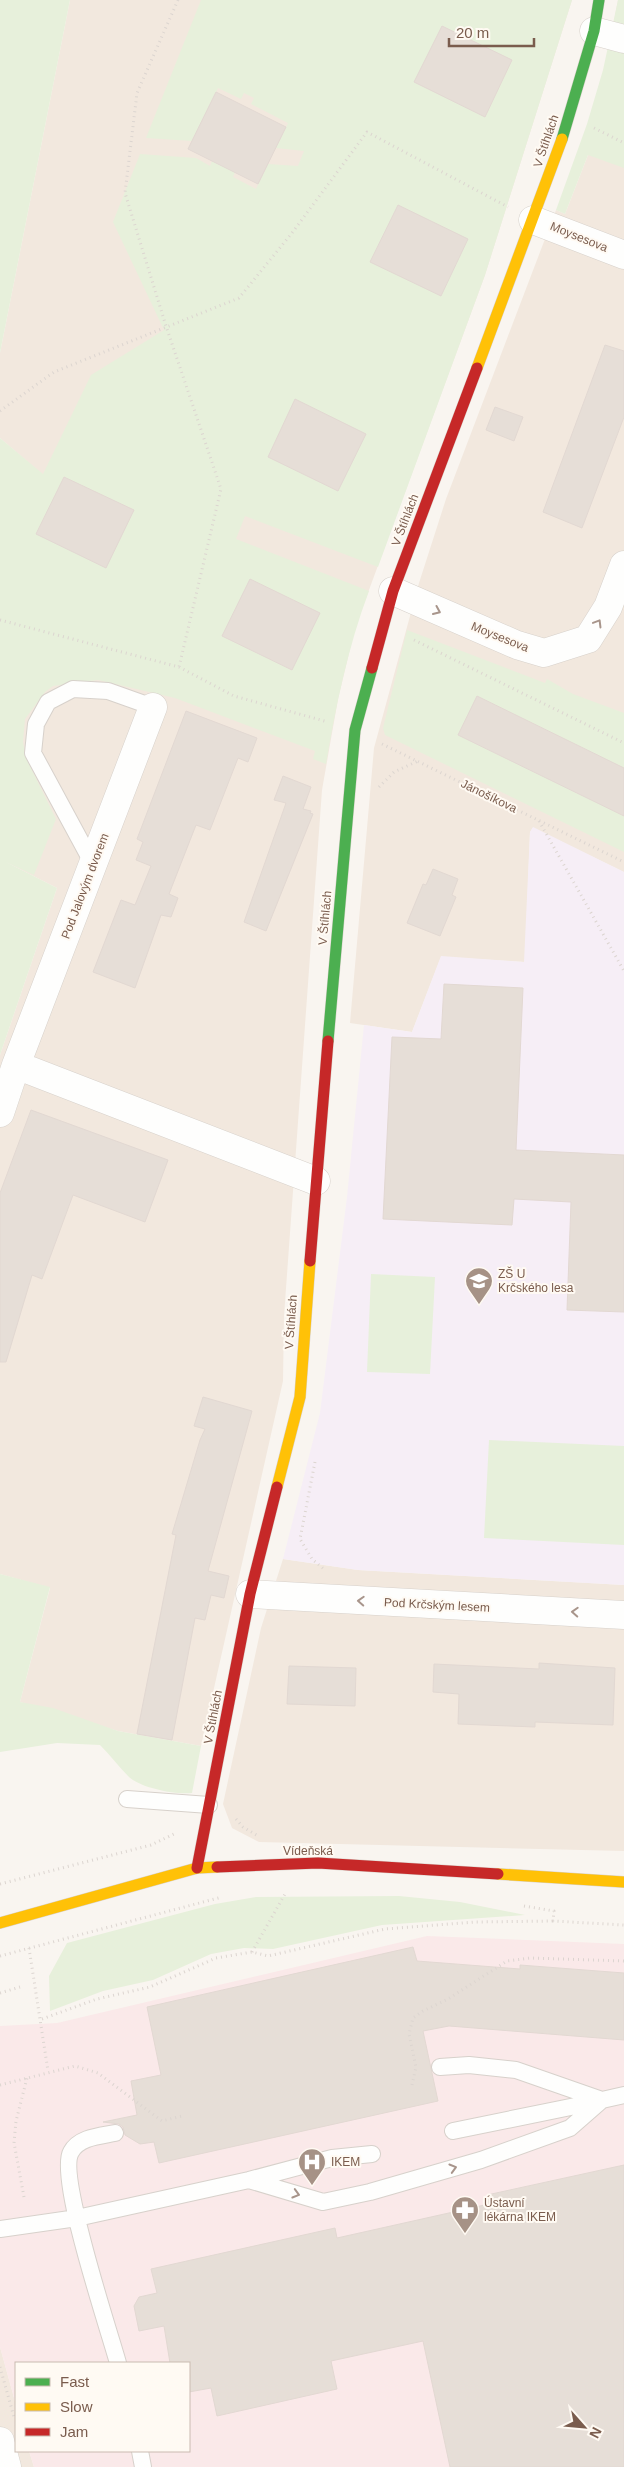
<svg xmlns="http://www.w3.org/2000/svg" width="624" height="2467" font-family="Arial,sans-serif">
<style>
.residential{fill:#f2e8de}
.education{fill:#f6eef6}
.medical{fill:#fae9e9}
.green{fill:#e7f0db;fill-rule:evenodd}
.building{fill:#e6ded7;stroke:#e2d8d2}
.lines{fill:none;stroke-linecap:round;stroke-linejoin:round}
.lane-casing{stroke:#d7d1cb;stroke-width:18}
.street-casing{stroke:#d7d1cb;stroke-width:29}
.fast-casing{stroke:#d9d2cb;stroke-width:12}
.slow-casing{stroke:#d9d2cb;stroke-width:12}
.jam-casing{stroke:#d9d2cb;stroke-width:12}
.path{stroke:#dcd5d0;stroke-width:3;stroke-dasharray:1 4;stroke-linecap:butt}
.lane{stroke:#fefefd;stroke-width:16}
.street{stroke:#fefefd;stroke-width:28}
.fast{stroke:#4caf50;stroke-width:11}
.slow{stroke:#ffc107;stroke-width:11}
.jam{stroke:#c62828;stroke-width:11}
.oneway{stroke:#a8958b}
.labels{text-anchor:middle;stroke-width:4;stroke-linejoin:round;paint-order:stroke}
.street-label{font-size:12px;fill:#7a5c4d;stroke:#fffaf3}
.poi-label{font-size:12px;fill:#7a5c4d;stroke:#fffaf3;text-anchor:start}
</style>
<rect width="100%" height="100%" fill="#f9f5f0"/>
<path class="residential" d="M70 0H572L485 275 355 628 338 699 322 790 284 1316 283 1381 201 1746 118 1731 20 1702 50 1588 0 1574V1055L57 888 0 859V563L43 475 0 438V353Z
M618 0H624V872L533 828 530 832 525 962 441 957 412 1032 350 1023 374 748 419 583 446 499 556 210 565 214 588 155Z
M283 1559 358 1570 624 1585V1851L259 1842 232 1828 223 1804 261 1628Z
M0 2347 16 2405V2451H29L34 2467H0Z"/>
<path class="education" d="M533 827 624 872V1585L358 1570 283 1559 320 1413 347 1197 364 1025 412 1032 441 956 524 962 530 832Z"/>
<path class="medical" d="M427 1936 624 1944V2467H34L29 2451H189V2363H16V2405L0 2347V2026L57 2023Z"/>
<path class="green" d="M0 0H70L0 353Z
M201 0H572L485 275 378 567 245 516 236 539 369 591C348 647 336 705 326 764L313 759 315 751 175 698 98 680 53 686 45 692 25 719 23 742 26 758 56 819 34 875 6 862 57 888 0 1055V438L43 474 91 375 164 330 113 222 140 154 196 158 210 166 212 161 235 172 233 177 256 189 268 164 298 166 304 151 276 148 288 123 251 104 254 98 244 93 241 99 218 88 192 141 146 138ZM442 26 512 60 485 117 414 82ZM295 400 365 434 338 491 268 457ZM64 477 134 510 106 567 36 534ZM250 579 320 613 292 670 222 636Z
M618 0H624V168L588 155 565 214 556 210 587 124 603 70Z
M407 630 545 683 547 679 573 694 624 713V768L477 696 458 735 624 816V852L385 735 383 728Z
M371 1274 435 1277 430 1374 367 1372Z
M489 1440 624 1446V1545L484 1538Z
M0 1574 50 1587 20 1702 53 1708 118 1731 201 1746 192 1793C176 1795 141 1788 129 1777 119 1767 110 1755 100 1745L57 1743 0 1752Z
M399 1896 460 1902 525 1915 382 1925 273 1949 244 1948 211 1954 153 1980 103 1991 50 2011 49 1976 67 1943 215 1904 256 1897Z"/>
<path class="building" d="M442 26 512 60 485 117 414 82Z
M216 92 286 127 258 184 188 149Z
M398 205 468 239 441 296 370 262Z
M605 345 624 351V417L582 528 543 512Z
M295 399 366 434 338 491 268 457Z
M495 407 523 417 514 441 486 430Z
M64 477 134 510 106 568 36 534Z
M250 579 320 613 292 670 222 636Z
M477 696 624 768V816L458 735Z
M186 711 257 738 248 762 238 758 210 830 196 825 169 894 178 898 171 917 161 915 135 988 93 972 121 900 135 905 151 866 136 860 143 842 137 839Z
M283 776 311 787 303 809 311 811 310 813 313 814 266 931 244 922 286 803 274 800Z
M433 869 458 879 452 895 456 897 440 936 407 923 423 884 426 885Z
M444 984 523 988 516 1150 624 1155V1312L567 1310 571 1202 514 1199 512 1225 383 1219 392 1037 441 1039Z
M31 1110 168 1160 145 1222 73 1195 42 1279 32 1275 6 1362H0V1193Z
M203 1397 252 1411 208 1571 229 1576 224 1598 211 1595 205 1620 195 1618 172 1740 137 1734 176 1535 172 1534 200 1440 205 1429 194 1426Z
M539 1663 615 1668 613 1725 535 1722V1727L458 1724 459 1694 433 1692 434 1664 539 1669Z
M289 1666 356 1668 355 1706 287 1704Z
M413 1947 417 1961 520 1969V1965L624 1973V2040L449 2026 423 2031 438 2101 159 2163 154 2142 140 2144 125 2135 123 2127 119 2124 103 2122 137 2115 131 2081 161 2075 147 2007Z
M624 2165V2467H450L423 2341 331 2361 337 2389 217 2416 211 2388 189 2392V2363H170L164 2326 139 2331 134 2306 139 2297 157 2293 151 2269 335 2228 337 2238 489 2204 487 2195Z"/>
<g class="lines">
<g class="lane-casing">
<path id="lane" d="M93 864 33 753 36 724 48 702 73 689 108 691 153 707
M127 1799 209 1805
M440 2067 469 2065 516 2070 602 2100 624 2095
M453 2131 600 2101
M115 2133C100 2136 79 2137 71 2152 57 2176 109 2330 118 2363
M249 2180 323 2202 370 2192 481 2160 570 2128 602 2100
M0 2229 77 2218 249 2180 332 2158 372 2154
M140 2451 143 2467"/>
</g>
<g class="street-casing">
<path id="street" d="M594 31 624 39
M533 220 624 255
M393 591 517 645 544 653 588 639 608 607 624 565
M16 1065 316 1181
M0 1113 16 1065 153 707
M250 1594 624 1615
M0 2441 7 2467"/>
</g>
<g class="fast-casing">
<path id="fast" d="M562 139 594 31 599 0
M328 1041 355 730 372 668"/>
</g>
<g class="slow-casing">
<path id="slow" d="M477 368 562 139
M277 1487 300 1397 310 1261
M498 1874 624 1882
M0 1923 197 1868 217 1867"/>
</g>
<g class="jam-casing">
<path id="jam" d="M372 668 393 591 477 368
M310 1261 328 1041
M217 1867 318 1863 498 1874
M197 1868 250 1594 277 1487"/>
</g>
<path class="path" d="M178 0 137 93 125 193 166 326 221 489 179 667
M594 128 624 143
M0 411 54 372 239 298 292 233 367 132 508 207
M0 620 179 667 234 696 328 722
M414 640 624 743
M382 744 624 862
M379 787 394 772 418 761
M539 821 624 971
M315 1462 300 1539 312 1559 325 1570
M236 1819 243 1827 258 1836
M0 1884 151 1845 174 1834
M524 1906 554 1911 553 1921 624 1925
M29 1948 48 2071
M252 1952 285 1894
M0 1956 222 1897
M0 1993 20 1987
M42 2019 97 1999 150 1987 216 1958 252 1952 268 1956 385 1929 475 1922 553 1921
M0 2085 75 2066 98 2073 162 2121 182 2116
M412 2085 416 2067 409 2034 413 2018 423 2011 448 1999 507 1961 530 1958 624 1961
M24 2197 14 2143 16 2121 27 2078
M0 2367 14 2417"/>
<use href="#lane" class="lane"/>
<use href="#street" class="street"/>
<use href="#fast" class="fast"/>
<use href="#slow" class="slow"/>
<use href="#jam" class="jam"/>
</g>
<defs><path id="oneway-chevron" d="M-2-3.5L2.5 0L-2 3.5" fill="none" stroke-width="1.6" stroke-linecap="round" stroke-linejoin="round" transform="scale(1.25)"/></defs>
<g class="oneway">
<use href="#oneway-chevron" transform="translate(437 611) rotate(24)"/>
<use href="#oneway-chevron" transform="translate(598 623) rotate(-59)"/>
<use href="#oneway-chevron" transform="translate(361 1601) rotate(-177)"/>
<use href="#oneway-chevron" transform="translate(575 1612) rotate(-177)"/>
<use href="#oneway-chevron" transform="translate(453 2168) rotate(-16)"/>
<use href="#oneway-chevron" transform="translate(296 2194) rotate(16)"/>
</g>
<defs>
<g id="school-pin" transform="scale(1.4375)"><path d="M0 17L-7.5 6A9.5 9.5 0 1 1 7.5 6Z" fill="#a69286" stroke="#fffaf3"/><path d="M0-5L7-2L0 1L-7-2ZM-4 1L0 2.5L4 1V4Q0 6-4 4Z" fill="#fff"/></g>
<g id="hospital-pin" transform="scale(1.4375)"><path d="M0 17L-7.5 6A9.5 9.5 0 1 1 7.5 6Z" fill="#a69286" stroke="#fffaf3"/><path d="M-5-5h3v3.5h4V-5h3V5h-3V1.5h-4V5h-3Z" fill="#fff"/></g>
<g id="pharmacy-pin" transform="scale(1.4375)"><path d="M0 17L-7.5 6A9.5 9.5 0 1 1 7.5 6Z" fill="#a69286" stroke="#fffaf3"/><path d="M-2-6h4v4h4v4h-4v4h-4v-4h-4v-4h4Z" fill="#fff"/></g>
</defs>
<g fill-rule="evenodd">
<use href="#school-pin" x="479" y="1281"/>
<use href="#hospital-pin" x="312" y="2162"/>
<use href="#pharmacy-pin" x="465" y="2210"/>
</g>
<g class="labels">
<g class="street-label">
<text transform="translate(546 141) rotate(-71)" y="4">V Štíhlách</text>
<text transform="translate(579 237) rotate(22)" y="4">Moysesova</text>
<text transform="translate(405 520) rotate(-69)" y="4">V Štíhlách</text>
<text transform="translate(500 637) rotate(22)" y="4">Moysesova</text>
<text transform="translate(489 796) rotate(26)" y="4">Jánošíkova</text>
<text transform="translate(85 886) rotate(-69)" y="4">Pod Jalovým dvorem</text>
<text transform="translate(325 918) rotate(-85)" y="4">V Štíhlách</text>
<text transform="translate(291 1322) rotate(-86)" y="4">V Štíhlách</text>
<text transform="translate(437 1605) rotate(3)" y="4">Pod Krčským lesem</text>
<text transform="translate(213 1717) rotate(-79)" y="4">V Štíhlách</text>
<text x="308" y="1855">Vídeňská</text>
</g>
<g class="poi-label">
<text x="498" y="1278">ZŠ U<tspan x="498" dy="14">Krčského lesa</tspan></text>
<text x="331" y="2166">IKEM</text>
<text x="484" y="2207">Ústavní<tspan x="484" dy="14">lékárna IKEM</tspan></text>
</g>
</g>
<rect x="15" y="2362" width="175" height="90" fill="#fffaf3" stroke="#cabbb1"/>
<rect x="25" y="2378" width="25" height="8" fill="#4caf50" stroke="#cabbb1"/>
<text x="60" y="2387" font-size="15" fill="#7a5c4d">Fast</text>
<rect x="25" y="2403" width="25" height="8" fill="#ffc107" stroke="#cabbb1"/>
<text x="60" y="2412" font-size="15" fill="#7a5c4d">Slow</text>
<rect x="25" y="2428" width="25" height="8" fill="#c62828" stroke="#cabbb1"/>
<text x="60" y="2437" font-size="15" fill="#7a5c4d">Jam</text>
<g transform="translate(584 2427) rotate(117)" stroke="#fffaf3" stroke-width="4" paint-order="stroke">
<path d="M0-4L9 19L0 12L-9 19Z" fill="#7a5c4d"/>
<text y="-8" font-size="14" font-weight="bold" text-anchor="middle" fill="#7a5c4d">N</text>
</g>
<path d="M449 38v8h85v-8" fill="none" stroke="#7a5c4d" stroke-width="2.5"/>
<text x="456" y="38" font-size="15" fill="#7a5c4d" stroke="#fffaf3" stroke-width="4" paint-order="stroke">20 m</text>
</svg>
